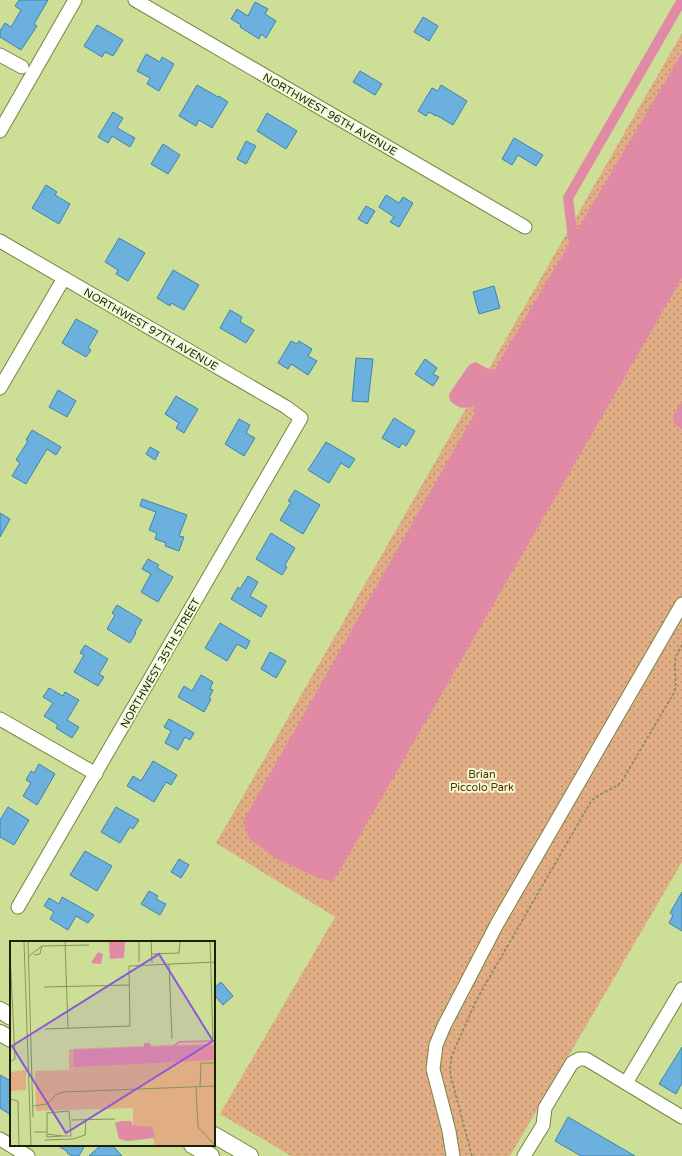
<svg xmlns="http://www.w3.org/2000/svg" width="682" height="1156" font-family="'Varela Round',sans-serif">
<style>
.park{fill:url(#park-dots)}
.water{fill:#e08aa6}
.lines{fill:none;stroke-linecap:round;stroke-linejoin:round}
.canal{stroke:#e08aa6;stroke-width:10}
.building{fill:#6cb0dd;stroke:#3f83ae}
.minor-casing{stroke:#778540;stroke-width:15}
.major-casing{stroke:#778540;stroke-width:18}
.path{stroke:#7e8a55;stroke-width:1.5;stroke-dasharray:3 2;stroke-linecap:butt}
.minor{stroke:#fff;stroke-width:13}
.major{stroke:#fff;stroke-width:16}
.labels{text-anchor:middle;stroke-width:4;stroke-linejoin:round;paint-order:stroke}
.street-label{font-size:11px;fill:#1c2104;stroke:#f2fbd7}
.park-label{font-size:11px;fill:#582d00;stroke:#f2fbd7}
.inset-river{fill:none;stroke:#e08aa6;stroke-width:2}
.inset-road{fill:none;stroke:#86935c;stroke-width:1}
.view{fill:#8c5bd4;fill-opacity:0.15;stroke:#8c5bd4;stroke-width:2}
.inset-edge{fill:none;stroke:#1c2104;stroke-width:2}
</style>
<defs>
<pattern id="park-dots" width="8" height="8" patternUnits="userSpaceOnUse"><rect width="8" height="8" fill="#e0ad85"/><path d="M2 2h.1M6 6h.1" fill="none" stroke="#b58c6b" stroke-width="1.8" stroke-linecap="round"/></pattern>
</defs>
<rect width="100%" height="100%" fill="#cddf96"/>
<path class="park" d="M682 33V862L510 1156H291L220 1114 335 917 216 843Z"/>
<path class="water" d="M682 53V278L333 882 314 876 277 859 249 839 243 821 475 413 474 406C462 409 460 409 450 401L449 394 469 365 475 362 491 370 495 369Z
M682 401V429L674 424 673 416Z"/>
<g class="lines">
<path class="canal" d="M573 238 568 198 682 0"/>
</g>
<path class="building" d="M19 0H48L34 24 37 26 21 50 0 37V31L5 23 11 27 21 10 15 6Z
M255 2 268 9 265 14 276 21 266 38 261 34 259 39 240 27 241 25 231 19 237 9 248 16Z
M423 17 438 26 429 41 414 32Z
M97 25 123 40 113 56 105 52 102 57 84 46Z
M146 54 160 62 162 57 174 64 159 91 147 84 150 78 137 71Z
M360 71 382 84 375 95 353 82Z
M197 85 218 97 219 96 228 102 212 128 199 120 196 126 179 116Z
M441 85 467 101 453 125 436 115V116L429 112 426 116 418 111 432 88 438 91Z
M113 112 123 118 117 128 135 138 130 147 112 136 108 143 98 137Z
M267 113 297 131 286 149 257 131Z
M514 138 543 155 536 166 518 155 512 165 502 159Z
M246 141 256 146 246 164 237 159Z
M163 144 180 155 168 174 151 164Z
M46 185 57 192 55 195 70 204 59 224 32 208Z
M386 195 399 203 403 197 413 203 399 227 390 222 394 217 379 207Z
M366 206 375 211 367 224 358 219Z
M119 238 145 253 128 281 116 274 118 270 105 262Z
M173 270 199 285 184 310 171 303 170 306 157 298Z
M494 286 500 308 479 314 473 292Z
M230 310 242 317 240 322 254 330 246 343 220 328Z
M76 319 98 331 88 348 91 350 86 357 62 343Z
M291 341 297 344 299 341 312 349 308 356 317 361 308 375 291 364 288 369 278 363Z
M356 358 373 359 368 402 352 401Z
M425 359 437 368 433 374 439 377 433 386 415 374Z
M58 390 76 401 67 417 49 407Z
M176 396 198 409 184 433 176 428 179 423 165 414Z
M394 418 415 431 406 446 402 443 399 448 382 438Z
M239 419 250 425 246 433 255 438 244 456 225 444Z
M32 430 61 447 56 455 47 449 26 484 12 476 20 463 16 460 28 441 26 440Z
M326 442 355 459 349 468 341 463 329 483 308 470Z
M150 447 159 452 155 460 146 454Z
M295 490 320 505 303 534 280 520 291 502 288 501Z
M142 499 187 515 179 536 184 537 179 551 165 546 166 543 155 539 157 533 149 530 156 512 140 506Z
M0 513 10 519 0 537Z
M271 533 295 548 285 565 287 567 282 575 256 559Z
M148 559 159 565 157 568 173 577 158 602 141 592 151 574 142 569Z
M248 576 258 582 250 596 267 606 261 617 231 599 238 587 240 589Z
M117 605 142 620 135 632 136 633 130 643 107 629 115 615 112 613Z
M220 623 250 641 246 649 237 644 227 661 205 648Z
M85 645 108 659 99 674 104 677 98 686 74 672 84 655 80 653Z
M270 652 286 661 276 678 261 669Z
M201 675 213 682 210 689 213 690 209 698 211 699 204 712 178 697 184 686 192 691Z
M49 688 63 696 65 692 79 700 67 720 79 727 72 738 56 728 58 725 44 716 53 703 43 697Z
M169 719 194 733 190 740 185 737 178 750 165 743 171 731 164 727Z
M153 761 177 775 171 785 166 782 154 802 127 786 133 776 141 781Z
M39 764 55 774 37 805 23 796 31 783 26 780 31 771 34 773Z
M8 807 29 820 14 845 0 837V820Z
M116 807 139 820 133 829 130 827 120 843 101 832Z
M85 851 112 866 97 891 70 875Z
M179 859 189 865 181 878 171 872Z
M149 891 158 896 156 899 166 904 160 915 141 904Z
M682 892V931L669 923 673 915 670 913Z
M62 897 94 915 88 923 76 916 68 930 50 919 54 912 44 906 49 898 59 904Z
M221 982 233 996 223 1005 214 995V988Z
M682 1047V1083L676 1094 659 1084Z
M0 1075 11 1081V1115L0 1108Z
M568 1117 635 1156H581L555 1141Z
M57 1145H85L79 1156H72L67 1153 68 1152Z
M101 1145H112L122 1156H89Z"/>
<g class="lines">
<g class="minor-casing">
<path id="minor" d="M135 0 525 227
M0 55 22 67
M0 131 75 0
M0 241 286 407 301 418 18 907
M0 388 64 278
M0 719 96 774
M626 1083 682 989
M0 1139 28 1156
M453 1156 449 1131 433 1069 436 1045 444 1026 497 924 682 604
M524 1156 543 1125 545 1108 572 1063 579 1059H586L682 1117"/>
</g>
<g class="major-casing">
<path id="major" d="M0 1010 11 1017
M0 1033 11 1039
M214 1135 250 1156
M192 1145 211 1156"/>
</g>
<path class="path" d="M472 1156 451 1077 450 1069 452 1055 477 999 590 803C598 792 613 791 622 781L675 691C677 679 673 668 676 657 677 653 680 649 682 645"/>
<use href="#minor" class="minor"/>
<use href="#major" class="major"/>
</g>
<g class="labels">
<g class="street-label">
<text transform="translate(330 114) rotate(30)" y="4">NORTHWEST 96TH AVENUE</text>
<text transform="translate(151 329) rotate(30)" y="4">NORTHWEST 97TH AVENUE</text>
<text transform="translate(160 663) rotate(-60)" y="4">NORTHWEST 35TH STREET</text>
</g>
<g class="park-label">
<text x="482" y="778">Brian<tspan x="482" dy="13">Piccolo Park</tspan></text>
</g>
</g>
<g transform="translate(10 941)">
<rect width="205" height="205" fill="#cddf96"/>
<path d="M16 129V149L0 150V131Z" fill="#e0ad85"/>
<path d="M205 102V205H144L143 188H123V167L26 170 25 130 59 129V108Z" fill="#e0ad85"/>
<path d="M99 0H115L114 17 100 18ZM88 11 93 13 91 23 81 22ZM134 102H140L141 106 205 104V119L63 126 64 109 134 106ZM112 180H122V184L143 186 145 197 117 200 109 198 105 182Z" fill="#e08aa6"/>
<path class="inset-river" d="M164 105 169 101 205 100"/>
<path class="inset-road" d="M14 0 21 205M18 0 23 176M55 0 58 87M129 0V21M141 0 142 22M200 0 203 98M32 5 79 4M0 11 5 118 0 121M142 13 169 12 170 0M18 16 32 5 30 13 24 14M159 23 162 98M34 46 119 44M35 88 120 85 119 25 205 21M186 146 188 186 205 204M190 146 191 122H205M0 158 8 160 9 205M23 165 37 163 47 153 54 151 205 145M61 179 105 178M24 191H37M37 193 52 195 37 196V172L59 170 61 195H52M35 199 63 198 75 194 76 178"/>
<path class="view" d="M149 13 203 100 56 192 2 105Z"/>
<rect width="205" height="205" class="inset-edge"/>
</g>
</svg>
